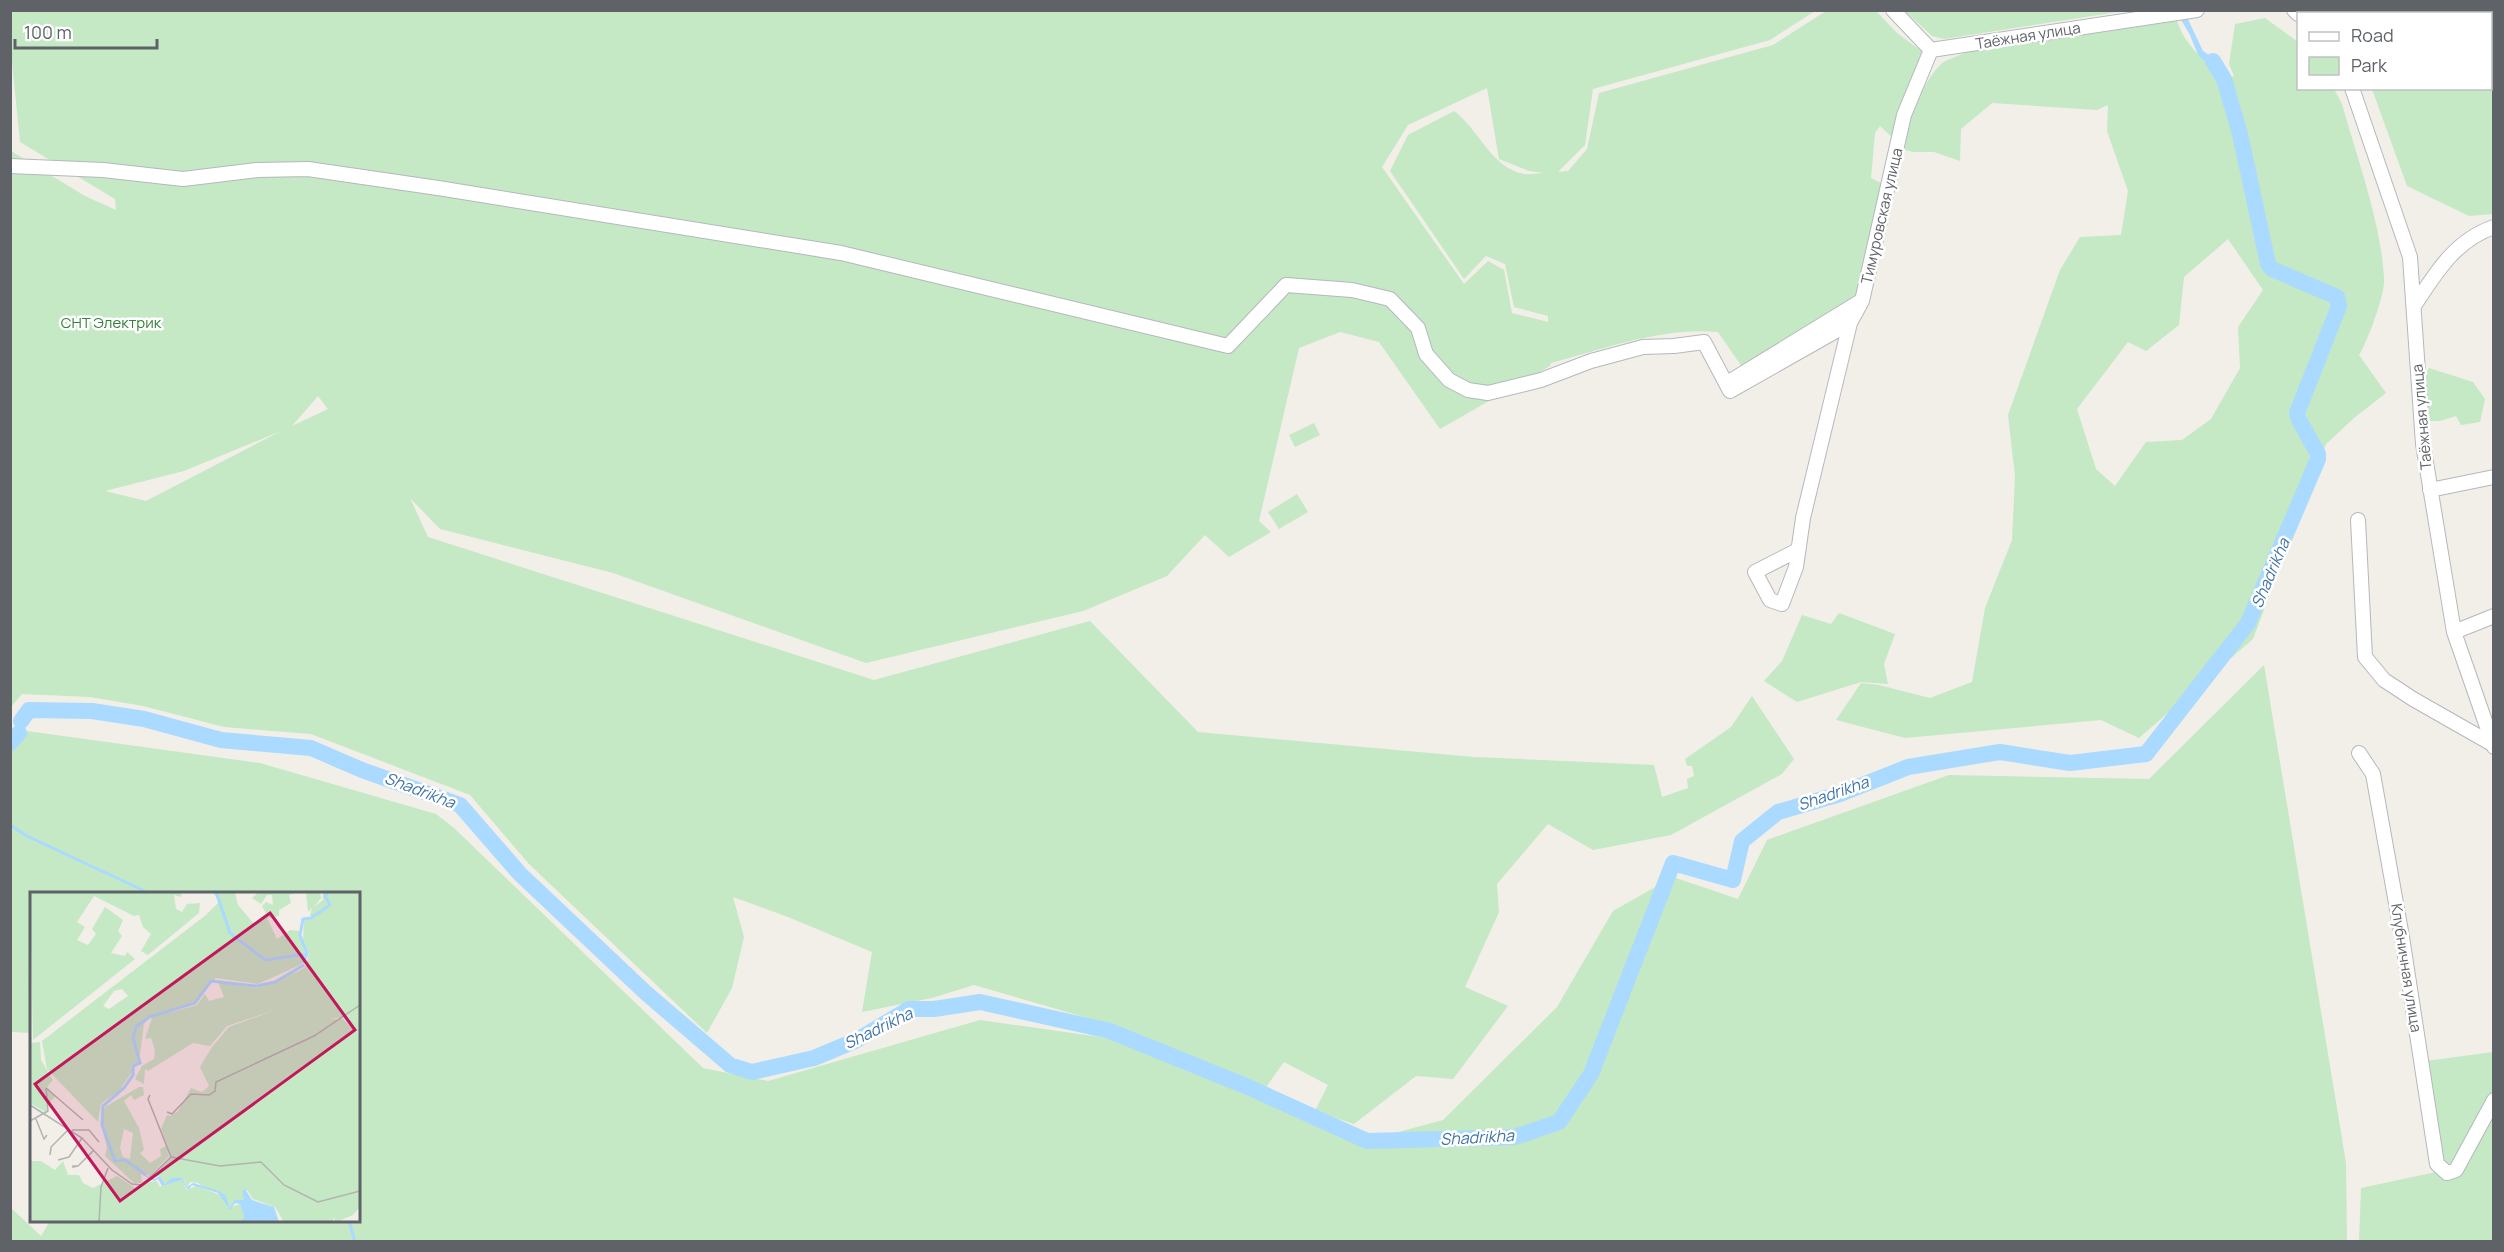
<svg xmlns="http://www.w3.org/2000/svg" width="2504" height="1252" font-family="Manrope,sans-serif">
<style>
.green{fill:#c5e8c5;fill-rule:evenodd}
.water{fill:#aadaff}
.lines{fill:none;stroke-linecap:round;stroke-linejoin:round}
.stream{stroke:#aadaff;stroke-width:3}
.river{stroke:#aadaff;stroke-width:16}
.minor-casing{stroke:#b5b8bc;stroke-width:16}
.minor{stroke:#fff;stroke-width:14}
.labels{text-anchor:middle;stroke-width:5;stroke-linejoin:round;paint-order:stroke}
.street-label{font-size:15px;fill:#5f6368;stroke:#fff}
.park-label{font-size:15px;fill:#348238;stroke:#fff}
.water-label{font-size:16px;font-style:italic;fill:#4174aa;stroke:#fff}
.inset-river{fill:none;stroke:#aadaff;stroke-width:3}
.inset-road{fill:none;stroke:#b3b3b1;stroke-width:1.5}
.view{fill:#c2185b;fill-opacity:0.15;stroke:#c2185b;stroke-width:3}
.inset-edge{fill:none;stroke:#5f6368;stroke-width:3}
</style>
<rect width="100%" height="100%" fill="#f1efe8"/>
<path class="green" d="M11 11H1815L1770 40 1593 89 1585 145 1558 172 1568 171 1587 149 1599 93 1773 45 1826 11H1876L1897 33 1924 53 1894 139 1880 126 1875 133 1871 178 1885 185 1857 297 1742 367 1718 332C1662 327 1604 349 1551 363L1550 366 1440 429 1379 342 1340 332 1299 348 1259 521 1271 532 1229 557 1205 535 1167 576 1083 611 866 663 613 573 440 529 410 498 428 537 874 680 1090 621 1198 732 1474 757 1654 765 1662 797 1688 788 1687 779 1694 776 1692 766H1687L1685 759 1731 727 1752 696 1794 759 1782 774 1671 835 1593 850 1548 824 1497 884 1499 912 1465 987 1508 1006 1453 1079 1416 1076 1354 1124 1315 1111 1328 1085 1284 1062 1264 1090 1129 1030 974 985 932 998 862 1012 872 952 788 917 733 897 744 937 732 988 707 1033 529 864 470 795 311 734 224 727 143 706 90 697 22 694 11 707V151L85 196 116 210 115 199 20 142 11 52ZM1487 88 1499 159 1529 171 1544 173C1538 173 1530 175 1524 174 1491 168 1479 129 1454 111L1408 135 1390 171 1464 279 1486 256 1505 264 1514 307 1548 316V322L1512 313 1504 270 1488 261 1464 284 1382 167 1408 125ZM318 396 328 409 292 426ZM281 431 146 501 105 491 184 471Z
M1905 11H2124L1944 39 1932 36Z
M2335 11H2493V214L2469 216 2407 186 2372 89 2490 88V14H2336Z
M2265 18 2298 42V88L2334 89 2342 104C2357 158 2382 225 2384 280 2385 294 2367 343 2359 355L2386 393 2354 418 2326 444 2253 639 2139 738 2101 720 1905 738 1836 720 1861 683 1879 685 1930 698 1972 682 1985 608 2012 540 2015 476 2008 415 2060 270 2080 237 2121 235 2128 191 2107 131 2108 105 2097 110 1992 103 1961 129 1960 161 1934 152H1913L1905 150C1905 123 1922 83 1941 64 1947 59 1959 56 1967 52L2177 21C2185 46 2206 62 2224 79L2234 76 2229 64 2235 24ZM2228 239 2263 290 2238 327 2240 368 2211 419 2182 440 2146 442 2115 486 2096 469 2077 409 2128 342 2146 351 2179 325 2184 277Z
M2429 368 2473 382 2485 399 2480 422 2461 425 2456 416 2440 421H2425L2422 380Z
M1314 423 1320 435 1295 447 1289 435Z
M1297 494 1308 512 1279 529 1268 512Z
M1839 613 1895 634 1884 664 1888 684 1861 682 1797 702 1764 681 1782 661 1802 615 1831 624Z
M2264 665 2346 1163 2347 1241H11V1208L41 1236 50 1221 358 1220V894H32L31 1033 11 1032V745L27 731 260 763 436 814 454 828 703 1068 768 1081 980 1020 1107 1038 1380 1137 1443 1120 1557 1007 1613 911 1673 877 1738 899 1767 840 1949 775 2149 779Z
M2493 1052V1241L2359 1242 2361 1188 2441 1171 2426 1061Z"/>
<path class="water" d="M2176 11H2184L2203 51 2216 60 2224 79 2198 55 2190 35Z"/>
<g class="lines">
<path class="stream" d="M10 825 27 836 151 894
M349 1220 355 1242"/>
<path class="river" d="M21 721 29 710 92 711 144 719 221 740 311 748 362 770 460 805 520 874 646 993 730 1065 752 1072 814 1058 857 1040 909 1009H934L980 1002 1110 1031 1248 1087 1367 1141 1515 1137 1559 1122 1591 1074 1673 863 1733 880 1742 841 1778 812 1840 794 1908 767 2000 752 2070 763 2146 754 2248 623 2318 459V454L2298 418 2297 413 2339 306 2337 297 2272 269 2268 264 2240 134 2224 79 2213 61
M10 743 19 733"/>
<g class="minor-casing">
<path id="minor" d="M1893 10 1931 50
M2294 10 2298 14
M1931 50 2197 10
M2352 88 2410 257 2423 444 2454 632 2494 747
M10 166 103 170 183 179 257 170 308 169 438 188 841 253 1228 346 1286 285 1352 290 1390 299 1418 328 1426 354 1449 380 1468 390 1488 393 1541 380 1591 361 1643 347 1674 346 1704 342 1730 391 1850 323
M2414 306C2435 274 2455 240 2494 227
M1732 380 1861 301
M2430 490 2494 477
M2358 520 2365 657 2384 680 2413 699 2492 744
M1798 550 1755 572 1770 600 1782 604 1796 567 1803 518 1850 323 1862 301 1904 115 1931 50
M2454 632 2494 616
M2359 753 2373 774 2402 937 2437 1164 2447 1173 2456 1170 2494 1100"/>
</g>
<use href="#minor" class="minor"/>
</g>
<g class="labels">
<g class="street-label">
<text transform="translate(2028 36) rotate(-9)" y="5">Таёжная улица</text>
<text transform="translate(1882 216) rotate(-77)" y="5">Тимуровская улица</text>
<text transform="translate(2422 417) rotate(-95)" y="5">Таёжная улица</text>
<text transform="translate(2406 968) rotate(81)" y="5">Клубничная улица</text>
</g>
<g class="park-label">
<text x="111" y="328">СНТ Электрик</text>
</g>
<g class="water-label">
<text transform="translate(2270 573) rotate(-67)" y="6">Shadrikha</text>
<text transform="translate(420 790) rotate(21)" y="6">Shadrikha</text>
<text transform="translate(1833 793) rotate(-19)" y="6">Shadrikha</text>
<text transform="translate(878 1028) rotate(-26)" y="6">Shadrikha</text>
<text transform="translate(1477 1137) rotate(-3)" y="6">Shadrikha</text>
</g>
</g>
<g transform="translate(30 892)">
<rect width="330" height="330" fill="#f1efe8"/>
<path d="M0 0H152L151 5 144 3 146 17 152 20 157 12 170 11 169 21 118 63 111 59 121 42 113 35 109 23 104 24 64 4 47 30 55 35 47 48 58 53 66 42 62 37 75 15 93 28 88 39 92 44 81 61 95 64 97 60 105 67 3 148ZM182 0 205 1 208 13 225 33 236 21 232 14 236 10 243 13 242 3H237L231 12 222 6 229 0H268L259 3 261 11 249 18V24L237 26 247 47 260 38 269 39 275 62 272 72 228 92 186 86 164 110 138 121 167 113 175 102 179 109 194 105 188 90 227 96 269 79 275 75 279 62 273 50 274 28 287 24H280L282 16 278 20 276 0H290L291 6 284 15 293 8V0H330V142L313 125 300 127H313L330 143V315L323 323 306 330 303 325V330H254L245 315 223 307 217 298 212 300 215 308 203 309 201 316 189 299 178 298 168 291 160 290 157 295 154 288 143 286 135 292 130 284 122 286 141 264 131 237 137 223 141 224 148 219 161 196 172 200 179 194 170 175 182 155 199 135 248 117 197 134 180 154 163 151 118 179 115 177 114 192 105 187 112 174 124 167 125 158 121 146 115 147 122 126H118L114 132 109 170 101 173 102 180 90 198 71 212 68 230 17 177 12 149 176 23 190 9ZM92 97 98 104 79 117 73 114 84 99ZM10 150 11 168 23 188 17 195 26 204 19 211 17 221 0 211V151ZM109 195H113L114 203 104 208 101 203 94 209 109 236 114 258 110 261 120 271 131 264 130 257 136 254 139 264 120 284 111 282 112 291H104L75 264 77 255 71 232 75 215ZM94 237 103 241 100 267 93 265 90 256ZM0 269H11L25 278 33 269 38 283H49L53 291 63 296 87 284 107 297 119 290 127 289 130 295 142 288H151L157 298 166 294 193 304 198 316 210 312 214 325 210 330H0Z" fill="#c5e8c5" fill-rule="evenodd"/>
<path d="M111 282 115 283 124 287 130 284 135 292 141 286H152L157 295 163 291 189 299 196 304 200 316 204 308H214L212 299 215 297 222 308 244 315 249 330H210L214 325 210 312 205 311 200 318 188 301 162 293 158 298 151 288 132 294 128 287 124 289Z" fill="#aadaff"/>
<path class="inset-river" d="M186 0 200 41 235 68 277 62M273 71 277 62 270 43 273 27 281 26 300 13 295 4 299 0M116 283 95 268 85 269 72 233 73 214 94 196 103 183V174L110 171 103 146 106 135 119 125 165 111 181 89 227 94 245 90 274 73"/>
<path class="inset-road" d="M16 196 53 228M120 203 118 207 141 265M0 213 52 246 82 278 102 292 112 293 141 265M137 220 142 222 161 202 179 203 185 199 186 190 284 144 330 113M6 227 14 247 17 243M0 229 18 219 16 196M42 238H59L69 250M21 257 20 263 21 255 39 237M141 265 190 274 231 270 254 293 288 310 330 299M28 268 39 265 52 246M48 274 43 275V274H48L64 258M69 330 71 295 78 276"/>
<path class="view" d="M240 21 325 138 90 309 5 192Z"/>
<rect width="330" height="330" class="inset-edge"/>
</g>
<rect width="2504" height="1252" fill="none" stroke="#5f6368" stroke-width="24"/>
<rect x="2297" y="12" width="195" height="78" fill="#ffffff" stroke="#bfc1c3" stroke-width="1.5"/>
<rect x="2309" y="32" width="30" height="9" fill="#ffffff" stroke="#bfc1c3" stroke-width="1.5"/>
<text x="2351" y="42" font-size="18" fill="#5f6368">Road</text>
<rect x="2309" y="57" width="30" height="18" fill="#c5e8c5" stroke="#bfc1c3" stroke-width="1.5"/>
<text x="2351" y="72" font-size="18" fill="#5f6368">Park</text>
<path d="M15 39v9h142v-9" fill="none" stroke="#5f6368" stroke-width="3"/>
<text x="24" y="39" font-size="18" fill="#5f6368" stroke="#ffffff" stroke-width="4.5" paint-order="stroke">100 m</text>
</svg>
